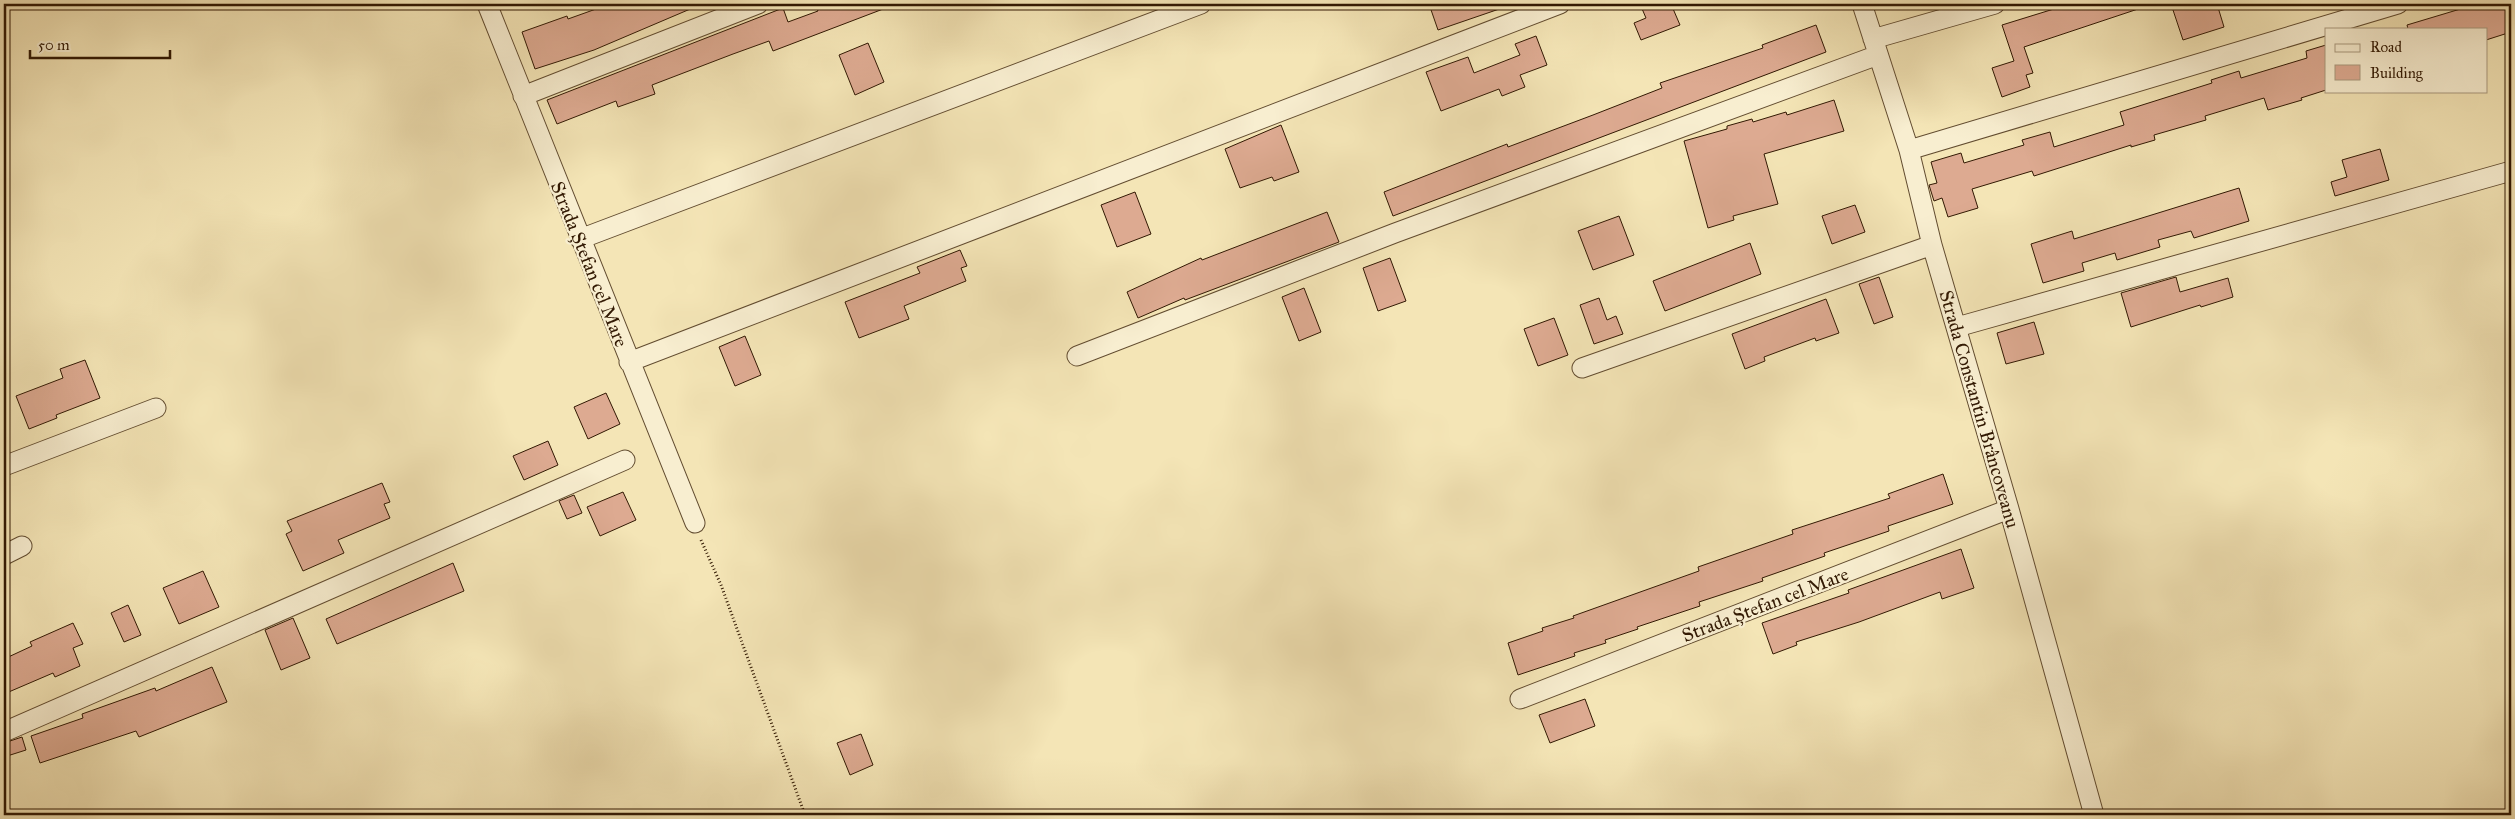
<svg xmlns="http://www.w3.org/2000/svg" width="2515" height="819" font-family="'IM FELL Great Primer',serif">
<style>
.building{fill:#ddaa91;stroke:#321903}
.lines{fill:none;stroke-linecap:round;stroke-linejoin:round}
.minor-casing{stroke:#624c30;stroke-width:21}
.path{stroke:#321903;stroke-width:3;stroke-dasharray:1 2.5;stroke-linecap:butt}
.minor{stroke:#f8eed0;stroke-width:19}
.labels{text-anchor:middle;stroke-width:4.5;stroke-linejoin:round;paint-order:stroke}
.street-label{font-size:19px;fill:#321903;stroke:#f8eed0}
</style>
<rect width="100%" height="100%" fill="#f4e5b6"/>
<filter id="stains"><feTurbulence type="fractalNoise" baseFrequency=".004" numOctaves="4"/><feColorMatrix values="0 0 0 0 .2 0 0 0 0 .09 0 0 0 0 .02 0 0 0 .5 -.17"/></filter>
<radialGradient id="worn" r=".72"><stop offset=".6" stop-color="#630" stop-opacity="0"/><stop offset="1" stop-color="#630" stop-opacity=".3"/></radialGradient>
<path class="building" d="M610 4H702L594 50 535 69 522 32 567 16 568 19Z
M815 4H891V6L773 51 769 41 733 54 652 85 655 94 618 107 616 101 557 124 547 100 783 8 788 22 818 11Z
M1429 4H1508V6L1438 30Z
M1640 4H1671L1680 25 1641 40 1634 23 1646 18Z
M2070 4H2143L2144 7 2024 47 2033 73 2026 75 2030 87 2002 97 1992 68 2014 61 2002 25Z
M2171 4H2217L2224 27 2183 40Z
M2477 4H2483L2484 9 2499 4H2511V32L2486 40V29H2408L2407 25Z
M1816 25 1826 52 1393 216 1384 192 1507 144 1508 147 1593 115 1662 88 1660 83 1763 48 1762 45Z
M1536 36 1547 65 1520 75 1525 87 1502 96 1499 89 1441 111 1426 72 1468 57 1474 73 1520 55 1515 44Z
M868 43 884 82 855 95 839 55Z
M2326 45V90L2301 98 2302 100 2268 110 2264 98 2205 116 2206 120 2154 135 2155 140 2131 147V145L2034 176 2032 171 1972 189 1978 208 1948 217 1942 198 1934 201 1929 185 1937 183 1931 162 1961 153 1964 163 2024 145 2022 140 2050 132 2054 147 2124 125 2120 112 2212 83 2211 80 2239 71 2241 78 2307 58 2306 51Z
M1834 100 1844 131 1764 154 1778 204 1733 216 1734 220 1708 228 1684 141 1727 129V126L1752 119 1753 122 1786 112 1787 115Z
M1281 125 1299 172 1274 181 1272 177 1240 188 1225 149Z
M2380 149 2389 180 2335 196 2331 182 2347 177 2342 160Z
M2239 188 2249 221 2194 238 2191 231 2158 240 2160 247 2117 260 2115 253 2082 263 2084 271 2043 283 2031 244 2072 231 2074 239Z
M1135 192 1151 234 1117 247 1101 205Z
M1855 205 1865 232 1832 244 1822 216Z
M1327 212 1339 242 1185 300 1184 298 1138 318 1127 292 1201 258 1202 260 1241 245Z
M1619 216 1634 255 1593 270 1578 231Z
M1750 243 1761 274 1665 311 1653 281Z
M960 250 967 266 961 268 966 281 904 306 909 319 859 338 845 302 920 273 917 267Z
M1390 258 1406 301 1378 311 1363 268Z
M1879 277 1893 317 1874 324 1859 284Z
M2176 277 2180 292 2228 278 2233 297 2201 307 2200 305 2131 327 2121 293Z
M1304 288 1321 332 1299 341 1282 297Z
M1599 298 1607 320 1616 316 1623 334 1594 344 1580 305Z
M1826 299 1839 333 1816 341 1815 338 1764 357 1765 361 1745 369 1732 334Z
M1554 318 1568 355 1538 366 1524 329Z
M2034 322 2044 354 2006 364 1997 333Z
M745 336 761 375 735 386 719 347Z
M85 360 100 398 56 415 57 418 29 429 16 396 63 378 60 369Z
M606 393 620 424 588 439 574 407Z
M548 441 558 465 524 480 513 456Z
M1943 474 1953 504 1888 526 1889 531 1824 553 1825 556 1762 578 1763 581 1699 602 1700 606 1637 627 1638 629 1605 640 1606 643 1574 653 1575 656 1518 675 1508 643 1543 631 1542 628 1574 618 1573 616 1699 571 1698 567 1793 534 1792 530 1890 498 1888 494Z
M382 483 390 502 384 504 390 518 338 540 344 553 303 571 286 534 292 531 287 521Z
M623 492 636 520 600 536 587 507Z
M574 495 582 513 567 519 559 501Z
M1961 549 1974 588 1942 599 1940 592 1859 622 1796 642 1797 645 1773 654 1762 623 1849 593 1848 590Z
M453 563 464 591 337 644 326 619Z
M203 571 219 607 179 624 163 588Z
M128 605 141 635 124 642 111 613Z
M293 618 310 658 281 670 265 630Z
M73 623 83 644 73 648 80 666 55 677 53 673 4 694V659L32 646 30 642Z
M212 667 227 702 139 737 136 731 40 763 31 736 83 718 82 714 155 688 156 691Z
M1585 699 1595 726 1550 743 1539 715Z
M861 734 873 765 850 775 837 743Z
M22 737 26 750 4 757V743Z"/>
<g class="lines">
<g class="minor-casing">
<path id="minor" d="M487 4 695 523
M1862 4 1909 150 1932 245 2009 509 2094 815
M1873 39 1995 4
M523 96 758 4
M1909 150 2398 4
M580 239 1201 4
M1957 327 2511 171
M1077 356 1395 233 1878 55
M629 362 1560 4
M1582 368 1932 245
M4 466 156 408
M4 555 22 546
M1520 699 2009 509
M4 732 625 460"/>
</g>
<path class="path" d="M701 540 721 585 805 815"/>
<use href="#minor" class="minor"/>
</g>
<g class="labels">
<g class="street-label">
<text transform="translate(590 264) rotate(68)" y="7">Strada Ștefan cel Mare</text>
<text transform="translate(1980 409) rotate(74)" y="7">Strada Constantin Brâncoveanu</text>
<text transform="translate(1765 604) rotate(-21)" y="7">Strada Ștefan cel Mare</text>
</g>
</g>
<rect width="2515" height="819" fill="none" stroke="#f4e5b6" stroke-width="20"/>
<rect x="5" y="5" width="2505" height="809" fill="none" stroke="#321903" stroke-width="2.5"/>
<rect x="10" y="10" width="2495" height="799" fill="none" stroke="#321903"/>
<rect x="2325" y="28" width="162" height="65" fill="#f8eed0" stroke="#a9997e"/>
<rect x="2335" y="44" width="25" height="8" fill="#f8eed0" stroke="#a9997e"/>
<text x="2370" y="52" font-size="15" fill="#321903">Road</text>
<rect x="2335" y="65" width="25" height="15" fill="#ddaa91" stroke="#a9997e"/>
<text x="2370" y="78" font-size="15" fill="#321903">Building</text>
<path d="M30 50v8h140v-8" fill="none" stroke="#321903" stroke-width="2.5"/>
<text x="38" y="50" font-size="15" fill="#321903" stroke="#f8eed0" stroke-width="4" paint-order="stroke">50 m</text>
<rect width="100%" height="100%" filter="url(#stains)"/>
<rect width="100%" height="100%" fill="url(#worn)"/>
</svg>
